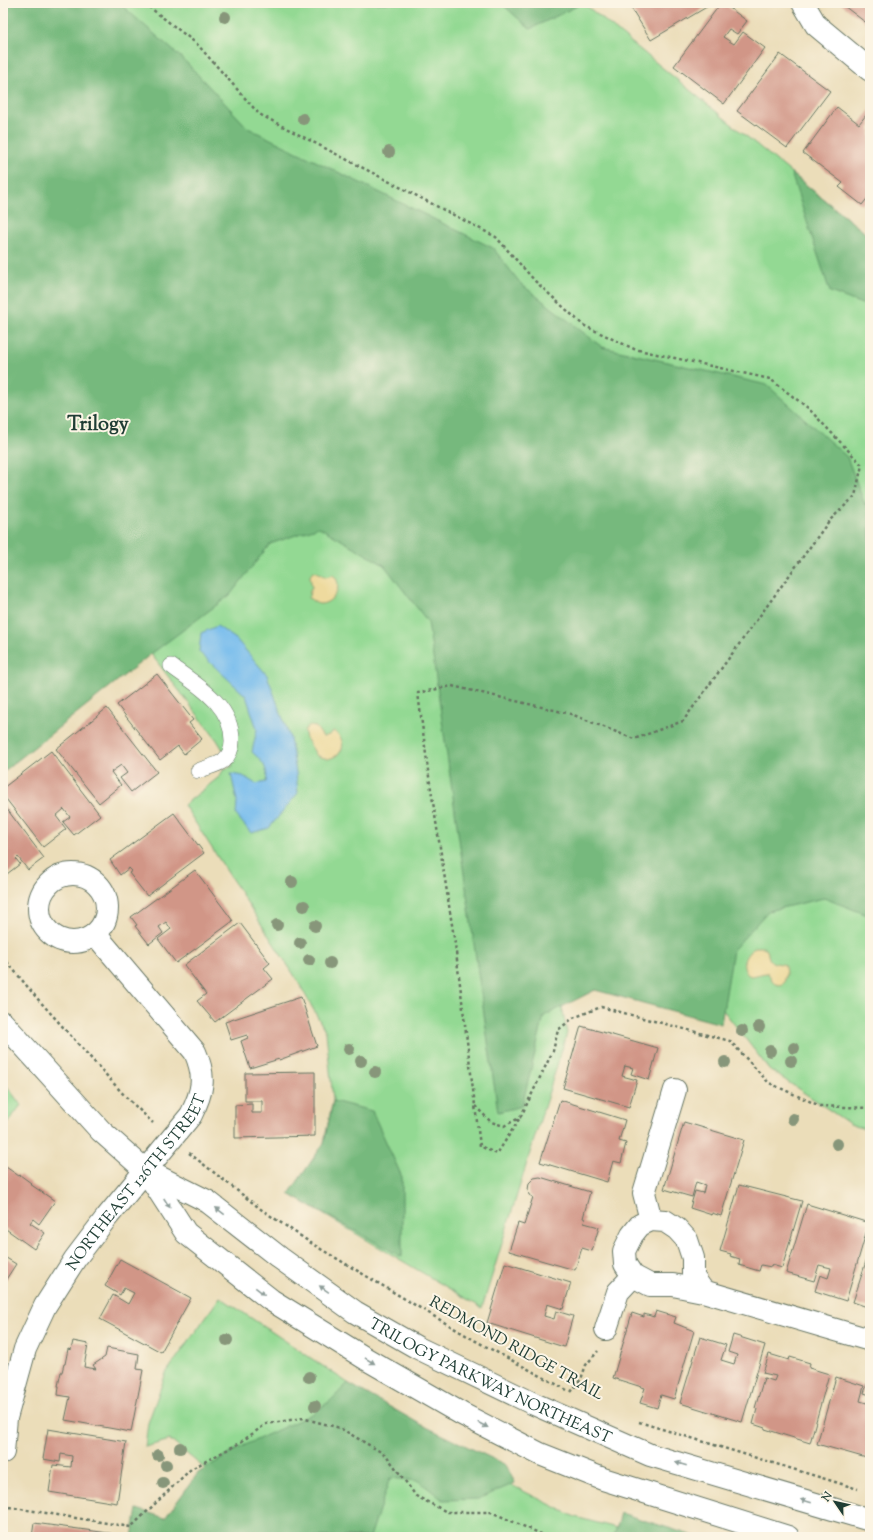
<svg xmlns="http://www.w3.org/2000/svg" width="873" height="1540" font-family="'Sorts Mill Goudy',serif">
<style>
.green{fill:#93d993;stroke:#598b64}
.forest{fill:#76b97d;stroke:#4a7b58}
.sand{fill:#eeda9e;stroke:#868c69}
.water{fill:#76bced;stroke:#4a7c90}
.building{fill:#d19687}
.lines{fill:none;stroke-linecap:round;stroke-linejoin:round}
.lane-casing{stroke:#667563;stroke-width:16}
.street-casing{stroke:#667563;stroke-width:24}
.secondary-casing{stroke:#667563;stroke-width:24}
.path{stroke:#667563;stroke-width:2.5;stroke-dasharray:3 3;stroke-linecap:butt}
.lane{stroke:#fff;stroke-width:15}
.street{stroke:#fff;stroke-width:22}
.secondary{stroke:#fff;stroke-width:22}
.tree{fill:#87967a}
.oneway{fill:#8f9e9a}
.labels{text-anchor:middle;stroke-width:4;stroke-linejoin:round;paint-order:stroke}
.street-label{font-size:16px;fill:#1f3d34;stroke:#fcf5e5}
.district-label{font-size:20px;font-weight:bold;fill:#1f3d34;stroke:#fcf5e5}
</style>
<rect width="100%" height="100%" fill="#fcf5e5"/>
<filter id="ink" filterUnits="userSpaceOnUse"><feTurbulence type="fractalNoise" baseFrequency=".025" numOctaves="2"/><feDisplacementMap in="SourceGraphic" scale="8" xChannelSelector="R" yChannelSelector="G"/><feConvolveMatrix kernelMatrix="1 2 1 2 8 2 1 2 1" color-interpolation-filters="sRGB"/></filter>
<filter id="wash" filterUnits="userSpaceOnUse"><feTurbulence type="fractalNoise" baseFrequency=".012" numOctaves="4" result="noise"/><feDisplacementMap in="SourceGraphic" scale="16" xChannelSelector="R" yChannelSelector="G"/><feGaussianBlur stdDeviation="0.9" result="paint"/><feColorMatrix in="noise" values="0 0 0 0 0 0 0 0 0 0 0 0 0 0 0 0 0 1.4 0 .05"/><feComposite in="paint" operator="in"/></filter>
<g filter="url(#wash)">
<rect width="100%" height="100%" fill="#ebddb9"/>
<path class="green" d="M27 3H583L870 237V590Z
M369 413 523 801 567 1033 482 1308 289 1194 324 1143 333 1100 326 1032 296 978 184 805 219 777 224 769 233 766 217 740 151 654 113 625Z
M772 875 870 883V1131L850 1124 769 1069 706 988Z
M3 1081 21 1105 3 1129Z
M220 1297 348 1383 336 1395 374 1416 575 1517 651 1537H303L254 1509 170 1440 145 1447 148 1423 166 1373Z"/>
<path class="forest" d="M3 3H119L184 60 248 128 493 248 521 284 602 347 767 385 847 457 865 505 870 496V916L824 898 768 911 733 950 721 1024 595 990 544 1016 522 1106 498 1112 428 622 384 565 319 527 270 544 230 595 151 654 3 772Z
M501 3H583L530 29Z
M791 173 870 237V307L830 292Z
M333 1101 372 1111 402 1177V1257L289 1194 324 1143Z
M348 1383 420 1424 506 1465 515 1483 478 1499 443 1500 419 1481 390 1478 370 1537H132L137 1509 165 1518 198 1473 239 1448 312 1414 330 1401Z
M621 1513 697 1537H618L614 1536Z"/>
<path class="sand" d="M313 571C322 572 322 580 333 575 345 585 333 604 320 604 316 604 312 600 309 598L310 591 312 588 310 576Z
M310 726 316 727 323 737 329 735 334 731C342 736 347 748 337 755 335 757 331 758 328 759L317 756 306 738 304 730Z
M755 947H763L767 950C768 953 768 957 770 960 772 964 781 963 785 965L786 974 784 983 780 985 775 984 767 973C762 973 755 976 751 976 748 975 747 974 746 972 740 962 747 953 755 947Z"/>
<path class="water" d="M217 626 236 639 267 675 290 738 296 772 298 793 269 828 251 833 236 815 237 801 231 774 243 776 256 784 266 782C269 768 262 761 252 752L257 729 246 696 199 652 201 633Z"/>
<g id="blocks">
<path class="building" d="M628 3H709L710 5 651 40Z
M721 3H723L747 21 737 34 729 29 723 37 734 44 743 32 765 48 724 104 674 66Z
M840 3H870V15L865 22Z
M780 54 830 91 787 148 737 111Z
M837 107 859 124 870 110V195L862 205 839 187 843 183 803 153Z
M157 674 193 720 189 723 202 739 184 754 178 746 160 760 117 705Z
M107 708 157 772 131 792 120 778 127 773 121 765 111 772 121 785 99 803 56 749Z
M51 751 100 815 74 835 63 822 70 817 64 809 56 816 66 829 43 847 3 795V788Z
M3 804 44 858 28 870 18 857 16 859 20 864 3 877Z
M174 813 204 853 147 896 129 873 132 871 129 868 120 875 110 860Z
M195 870 233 921 176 963 158 939 171 929 166 922 159 927 163 933 149 944 135 926 137 925 131 917Z
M240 923 270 963 264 968 273 979 215 1022 197 1001 206 994 184 965Z
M301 997 317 1046 279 1060V1059L250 1068 241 1041 248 1038 247 1035 231 1040 225 1022Z
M581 1026 658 1048 649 1080 631 1074 633 1068 625 1066 622 1076 637 1080 629 1107 563 1088Z
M315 1072V1136L235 1138V1105L252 1104V1113H262V1101H245V1073Z
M560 1100 625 1120 619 1141 626 1143 621 1163 613 1161 607 1182 540 1162Z
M684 1122 744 1140 721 1216 712 1213V1215L690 1208 695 1191 703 1193 705 1185 696 1182 692 1197 664 1189Z
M3 1165 19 1176 20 1175 31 1183 30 1184 55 1201 39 1224 33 1219 30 1223 45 1233 34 1249 3 1227Z
M540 1177 590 1192 583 1218 585 1219 584 1223 599 1227 592 1251 582 1248 575 1270 509 1251 518 1223 524 1225 533 1197 529 1195 528 1190 529 1183 534 1178Z
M739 1185 802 1201 782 1268 772 1265 771 1267 761 1265 759 1271 739 1265 740 1259 730 1256 731 1254 720 1251Z
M807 1204 869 1223 846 1301 815 1291 820 1275 828 1278 831 1268 819 1265 814 1281 786 1273Z
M870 1249V1308L853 1302Z
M3 1256 16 1264 3 1284Z
M120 1259 191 1298 161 1352 100 1319 113 1295 128 1304 134 1293 124 1288 120 1295 105 1286Z
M505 1263 571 1283 563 1309 547 1304 544 1316 554 1319 556 1311 573 1316 564 1347 487 1323Z
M656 1311 676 1317 674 1323 694 1331 674 1399 661 1395 657 1408 640 1403 645 1388 613 1378 632 1313 644 1317V1314L654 1317Z
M733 1335 765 1345 742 1422 680 1403 700 1337 726 1345 721 1360 734 1364 737 1355 728 1352Z
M73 1341 88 1344 84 1367 96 1369 93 1365 105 1357 107 1348 139 1354 137 1369 143 1370 131 1432 65 1420 70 1397 58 1395 59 1386H58L61 1372H62L64 1364H65L68 1349 71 1350Z
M769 1354 789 1360 790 1357 810 1363 809 1368 829 1374 810 1443 765 1429V1428L753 1424 757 1409 755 1408 764 1378 774 1381 776 1376 763 1373Z
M870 1376V1395L864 1393Z
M836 1377 864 1386 860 1401 870 1404V1459L817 1444Z
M48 1429 126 1442 117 1503 49 1492 53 1465 71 1467 72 1456 61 1454 60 1462 43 1459Z
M34 1523 116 1534V1537H32Z"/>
</g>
</g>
<g filter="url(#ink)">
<use href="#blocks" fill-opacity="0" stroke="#667563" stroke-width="1"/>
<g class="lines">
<g class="lane-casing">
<path id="lane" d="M171 666C197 685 233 705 232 742 232 748 229 756 223 761 218 765 204 768 198 771"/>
</g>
<g class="street-casing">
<g id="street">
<path d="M803 3 816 25 870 70"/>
<circle cx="73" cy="908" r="34"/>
<path d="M651 1220 644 1193 675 1090"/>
<path d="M703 1291 693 1277V1258L687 1240 677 1229 665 1221 651 1220 640 1225 632 1235 624 1251 625 1264 633 1276 650 1285H673L703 1291 870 1340"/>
<path d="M606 1329 618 1292 633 1276"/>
<path id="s1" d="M3 1452 6 1418 25 1349 45 1306 75 1259 107 1217 191 1115C203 1091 206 1077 195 1052L95 934"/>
</g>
</g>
<g class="secondary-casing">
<g id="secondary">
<path id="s2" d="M3 1023 101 1131 145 1170 207 1201 280 1258 355 1312 418 1348 534 1404 650 1455 870 1520"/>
<path d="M146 1171 186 1233 271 1300 368 1360 462 1414 540 1454 603 1479 788 1537"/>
</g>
</g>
<path class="path" d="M144 3 197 44 259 114 496 237 535 281 583 325 634 349 770 379 808 408 862 465 855 496 829 521 683 721 634 739 571 714 452 686 418 693 428 770 455 944 480 1146 497 1154 521 1116 553 1051 558 1030 573 1018 601 1007 730 1041 769 1083 820 1106 870 1108
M3 957 36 997 125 1096 153 1123
M475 1106 491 1122 504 1126 521 1117
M189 1153 262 1210 314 1245 474 1340 567 1390
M571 1392 581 1379 586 1365 598 1351
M639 1422 858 1489
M3 1506 131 1527 191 1469 238 1444 266 1424 302 1418 340 1428 386 1455 416 1496 447 1512H491L548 1537"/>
<use href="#lane" class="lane"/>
<use href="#street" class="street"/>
<use href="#secondary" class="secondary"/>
</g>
<g class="tree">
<circle cx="225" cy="17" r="6"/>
<circle cx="303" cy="119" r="6"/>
<circle cx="389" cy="152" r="6"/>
<circle cx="292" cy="882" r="6"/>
<circle cx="304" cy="906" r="6"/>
<circle cx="277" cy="925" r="6"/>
<circle cx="315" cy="926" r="6"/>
<circle cx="300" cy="943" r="6"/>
<circle cx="309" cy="960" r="6"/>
<circle cx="330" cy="963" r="6"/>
<circle cx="759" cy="1027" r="6"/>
<circle cx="742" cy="1031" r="6"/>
<circle cx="794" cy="1048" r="6"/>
<circle cx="349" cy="1049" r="6"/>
<circle cx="770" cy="1051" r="6"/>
<circle cx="361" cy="1061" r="6"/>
<circle cx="791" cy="1061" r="6"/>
<circle cx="725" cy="1062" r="6"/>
<circle cx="375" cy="1072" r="6"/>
<circle cx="793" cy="1119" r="6"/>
<circle cx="837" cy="1144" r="6"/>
<circle cx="227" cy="1340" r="6"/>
<circle cx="309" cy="1377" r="6"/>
<circle cx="315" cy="1406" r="6"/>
<circle cx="180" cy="1448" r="6"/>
<circle cx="158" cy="1455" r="6"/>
<circle cx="166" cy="1465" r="6"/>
<circle cx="163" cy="1483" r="6"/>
</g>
<defs><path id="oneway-solid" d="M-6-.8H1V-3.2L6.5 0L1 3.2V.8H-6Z"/></defs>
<g class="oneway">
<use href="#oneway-solid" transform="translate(167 1203) rotate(57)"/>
<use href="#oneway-solid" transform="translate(220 1211) rotate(-142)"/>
<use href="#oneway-solid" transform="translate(324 1289) rotate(-145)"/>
<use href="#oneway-solid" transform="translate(260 1291) rotate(38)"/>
<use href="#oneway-solid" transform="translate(370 1361) rotate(31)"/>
<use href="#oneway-solid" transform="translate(483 1425) rotate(27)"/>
<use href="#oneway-solid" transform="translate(681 1464) rotate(-164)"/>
<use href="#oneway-solid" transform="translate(806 1501) rotate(-164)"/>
</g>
</g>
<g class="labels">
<g class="street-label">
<text dy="6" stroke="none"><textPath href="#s1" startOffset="307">NORTHEAST 126TH STREET</textPath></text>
<text transform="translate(517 1347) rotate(29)" y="6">REDMOND RIDGE TRAIL</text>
<text dy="6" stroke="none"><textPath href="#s2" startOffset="611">TRILOGY PARKWAY NORTHEAST</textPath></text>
</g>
<g class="district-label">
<text x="98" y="430">Trilogy</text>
</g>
</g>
<rect width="873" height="1540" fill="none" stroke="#fcf5e5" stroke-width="16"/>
<g transform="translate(835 1502) rotate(304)" stroke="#fcf5e5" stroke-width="3" paint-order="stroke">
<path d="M0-3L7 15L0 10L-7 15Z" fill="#1f3d34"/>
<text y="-6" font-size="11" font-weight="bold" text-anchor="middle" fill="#1f3d34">N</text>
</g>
</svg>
